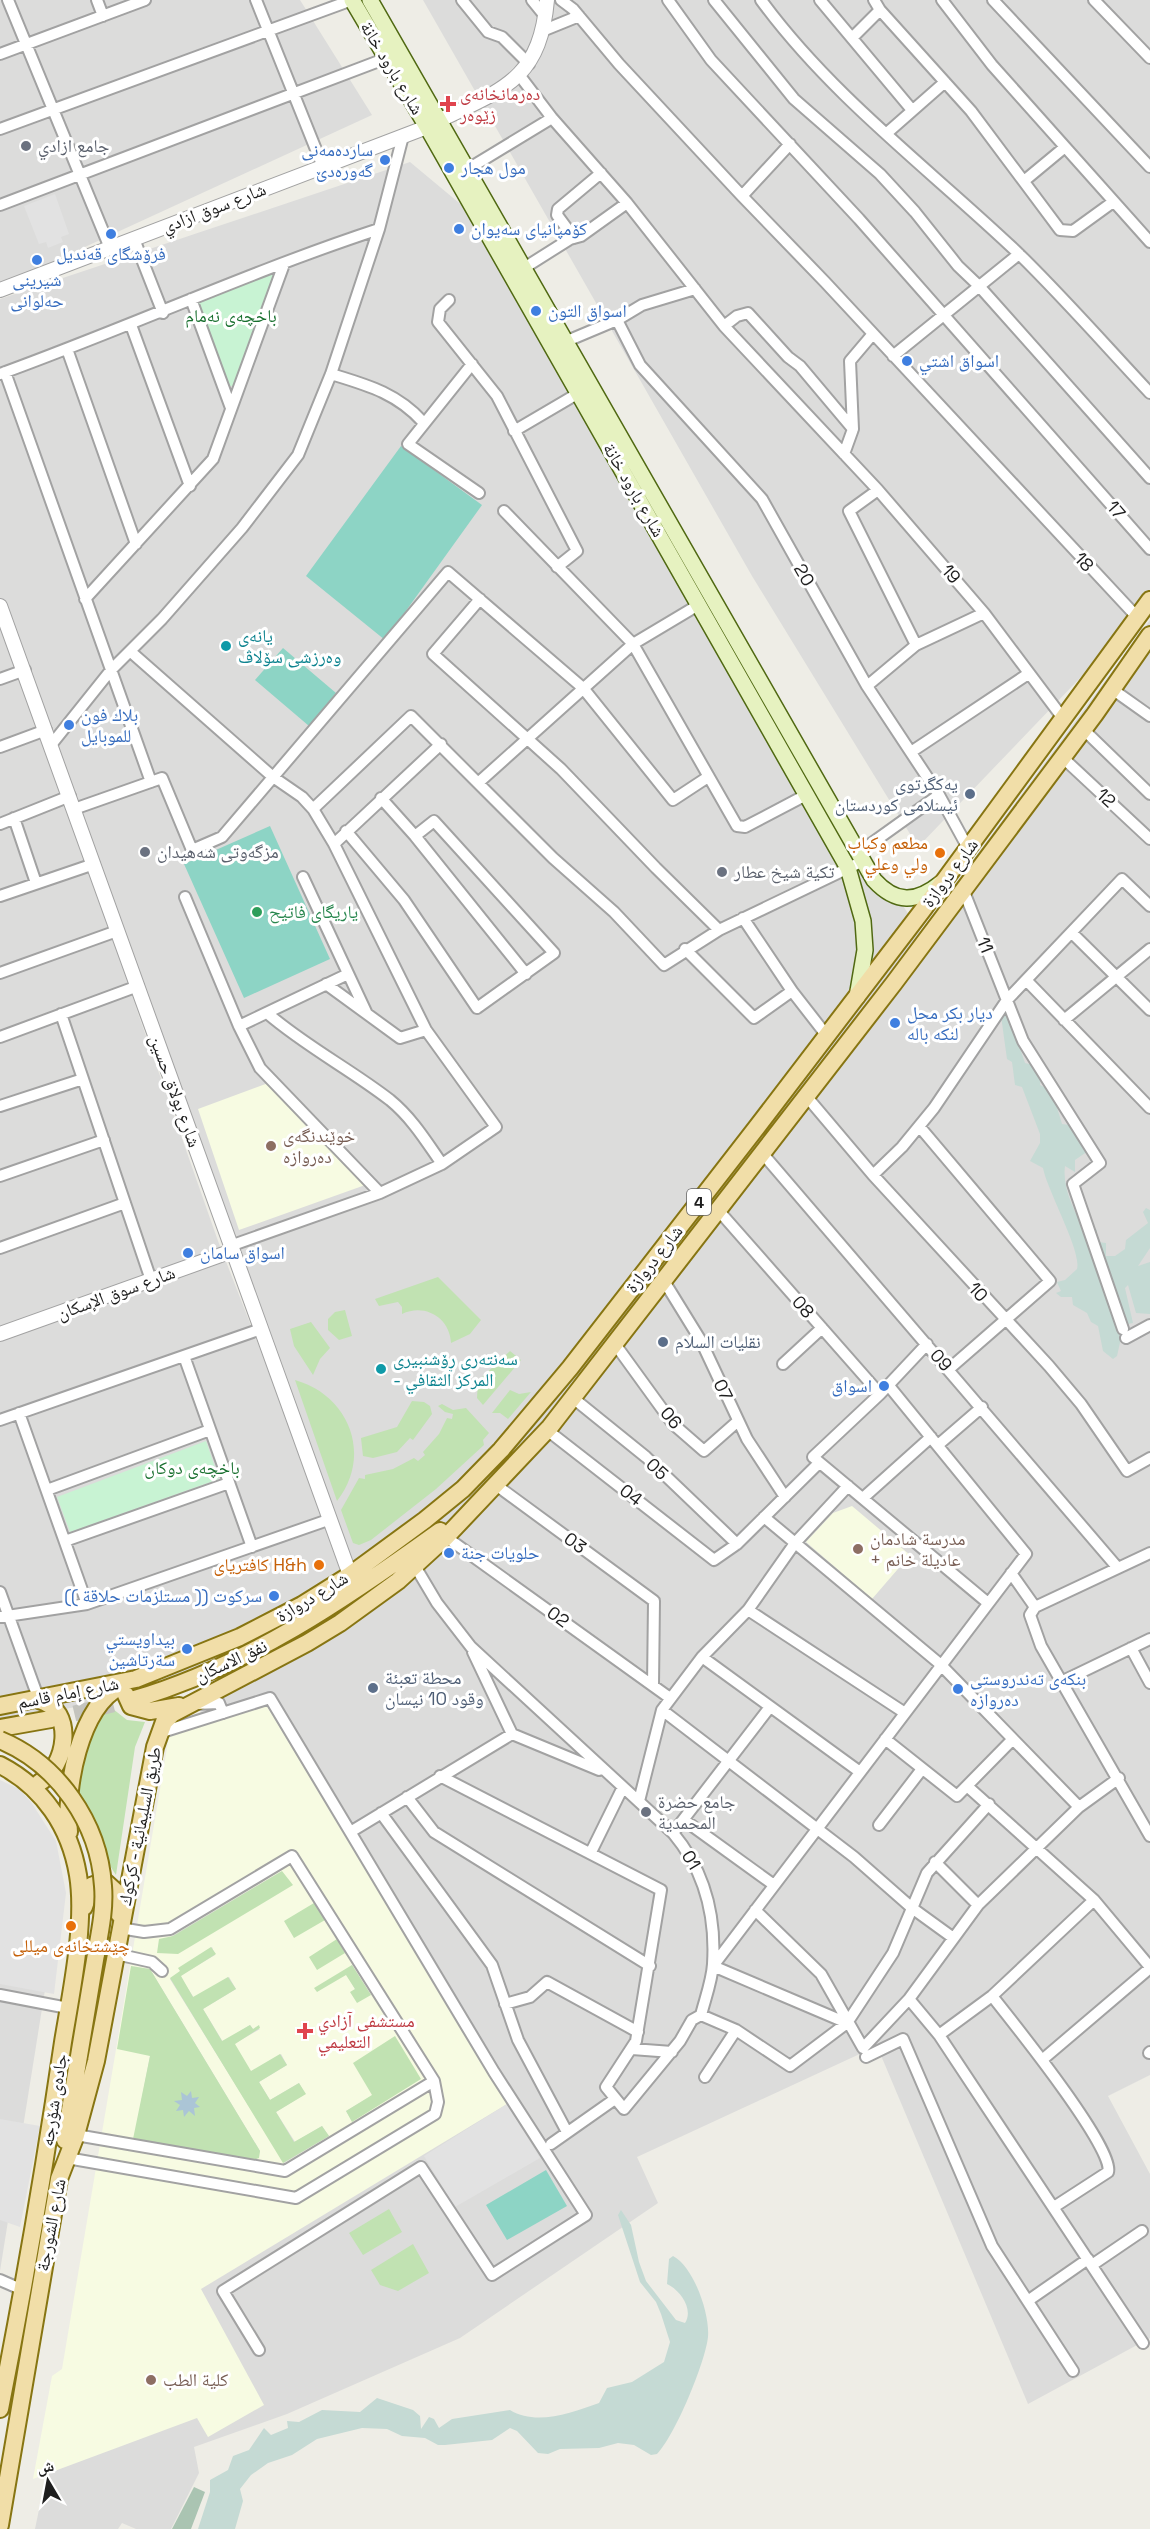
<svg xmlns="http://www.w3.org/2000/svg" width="1150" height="2529" font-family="'Space Grotesk','Noto Naskh Arabic',sans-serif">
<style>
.residential{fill:#dcdcdb;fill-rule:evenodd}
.education{fill:#f7fbe2;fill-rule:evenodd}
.grass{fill:#c1e2b2}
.wetland{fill:#c5dad4}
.cemetery{fill:#aac4b2}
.park{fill:#c8f3d3}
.pitch{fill:#8dd4c5}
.parking{fill:#e2e2e2}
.water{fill:#abc5d6}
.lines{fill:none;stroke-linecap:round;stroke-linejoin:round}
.primary-tunnel{stroke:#c4c4be;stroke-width:16;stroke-dasharray:16 8;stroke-linecap:butt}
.minor-casing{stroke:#a2a2a2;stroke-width:14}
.tertiary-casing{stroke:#a2a2a2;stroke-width:16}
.secondary-casing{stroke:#506912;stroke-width:18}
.primary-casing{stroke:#877512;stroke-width:20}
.minor{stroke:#fff;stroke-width:10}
.tertiary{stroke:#fff;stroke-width:14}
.secondary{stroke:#e6f2c0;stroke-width:15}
.primary{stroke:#f1dea8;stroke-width:16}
.primary-bridge-casing{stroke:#877512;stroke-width:20;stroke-linecap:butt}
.primary-bridge{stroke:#f1dea8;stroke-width:16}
.health-dot{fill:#e0444e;stroke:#fff;stroke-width:2}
.worship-dot{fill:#6b7280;stroke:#fff;stroke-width:2}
.shop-dot{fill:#3f7fe0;stroke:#fff;stroke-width:2}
.culture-dot{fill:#0f9aa8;stroke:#fff;stroke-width:2}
.service-dot{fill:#5c6f8a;stroke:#fff;stroke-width:2}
.food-dot{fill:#e8710a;stroke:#fff;stroke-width:2}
.leisure-dot{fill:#2e9e5b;stroke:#fff;stroke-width:2}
.education-dot{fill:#8d6e63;stroke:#fff;stroke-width:2}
.labels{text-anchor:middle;stroke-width:6;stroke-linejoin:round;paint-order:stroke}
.shield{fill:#fff;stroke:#626262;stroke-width:1.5}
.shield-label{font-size:16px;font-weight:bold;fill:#1e1e1e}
.street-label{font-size:18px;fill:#1e1e1e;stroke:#fff}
.health-label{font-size:18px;fill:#be3a42;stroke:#fff;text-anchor:start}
.worship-label{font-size:18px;fill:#5b616d;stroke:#fff;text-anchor:start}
.shop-label{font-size:18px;fill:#366cbe;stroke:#fff;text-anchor:start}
.park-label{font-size:18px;fill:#19702f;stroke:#fff}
.culture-label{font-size:18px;fill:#0d838f;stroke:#fff;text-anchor:start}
.service-label{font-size:18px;fill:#4e5e75;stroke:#fff;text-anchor:start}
.food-label{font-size:18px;fill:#c56008;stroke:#fff;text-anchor:end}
.leisure-label{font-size:18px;fill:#27864d;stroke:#fff;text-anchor:start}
.education-label{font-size:18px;fill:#785e54;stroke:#fff;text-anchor:start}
</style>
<rect width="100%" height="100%" fill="#eeede6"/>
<path class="residential" d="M0 0H300L372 115 0 286Z
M423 0H1150V605L918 847 752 576Z
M410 162 494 232 719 622 920 932 1150 620V2075L1108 2096 1150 2174V2338L1028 2404 877 2046 637 2157 658 2203 460 2338 287 2414 194 2447 199 2473 171 2529H136L122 2523 118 2529H35L90 2262 189 1747 217 1662 81 1706 0 1721V299ZM133 999 327 1521 218 1241Z
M0 1803 49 1965 0 2271Z"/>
<path class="education" d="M271 1082 368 1184 239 1230 198 1109Z
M852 1506 910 1555 872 1599 806 1542 833 1513Z
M265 1703 507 2104 201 2289 264 2405 208 2437 197 2418 33 2479 52 2376 62 2369 169 1736ZM282 1871 158 1953 172 1936ZM212 1947 215 1955 180 1976 194 1998 229 1977 236 1989 203 2009 223 2042 250 2025 253 2029H260L234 2044 251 2072 281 2054 287 2065 259 2082 270 2100 299 2083 305 2094 276 2112 295 2142 322 2126 329 2136 284 2163 170 1979ZM352 1965 371 1995 355 1989 346 1974ZM131 1966 150 1969 260 2151 257 2159 134 2139 150 2056ZM373 2095 352 2121 346 2111Z"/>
<path class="grass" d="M438 1277 481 1320 470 1334 451 1343C450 1318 425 1303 402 1314V1307L398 1302 379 1306 375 1299Z
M345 1310 352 1336 339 1340 328 1330V1319L335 1312Z
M311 1322 330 1348 320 1359 313 1375 294 1346 290 1329Z
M510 1351 521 1360 483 1405 477 1398 478 1381Z
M295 1380C349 1395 373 1455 337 1501Z
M510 1390 519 1394 531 1392 508 1419 500 1413H492Z
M412 1401 424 1402 430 1406 432 1414 413 1440 410 1438 397 1452 373 1458 363 1456 361 1438 397 1427Z
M442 1404 453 1410 466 1408 489 1433 483 1440 484 1445 436 1489 371 1540 359 1545 353 1543 341 1510 359 1478 365 1479V1475L393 1469 414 1458 418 1461 425 1455 423 1452 439 1434 447 1418 452 1419 453 1414 445 1412 438 1406Z
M108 1705 127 1720 145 1722 135 1747 116 1875C105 1858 80 1815 77 1796 73 1765 93 1730 108 1705Z
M282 1871 293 1885 178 1954 157 1953 159 1939 173 1936Z
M314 1903 325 1920 294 1938 284 1921Z
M337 1939 345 1953 317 1970 309 1957Z
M211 1947 216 1954 181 1976 193 1997 228 1977 236 1989 203 2009 222 2041 250 2025 253 2029 259 2025 260 2028 235 2044 251 2071 280 2054 287 2065 259 2082 270 2100 299 2083 306 2094 276 2112 294 2142 322 2126 329 2136 283 2163 170 1978 180 1971 178 1968Z
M352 1965 371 1995 357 2003 350 1992 355 1989 346 1975 317 1992 314 1988Z
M131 1966 150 1969 260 2151 259 2158 253 2160 133 2139 150 2056 117 2049Z
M395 2036 421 2079 352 2122 346 2111 372 2095 353 2063Z
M389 2209 402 2232 363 2255 349 2233Z
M413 2244 429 2273 398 2291 380 2285 371 2270Z"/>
<path class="wetland" d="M1005 1013H1008L1025 1063 1029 1064 1035 1060 1047 1068 1042 1072 1040 1085 1052 1091 1062 1124 1069 1125 1078 1138 1091 1149 1075 1160V1172L1065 1166C1062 1189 1075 1212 1085 1232L1094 1228 1097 1230V1235L1090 1238 1088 1243 1093 1249 1098 1242 1106 1243V1256H1115L1125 1249 1126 1240 1148 1223 1143 1212 1146 1208 1150 1210V1248L1138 1266 1150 1262V1314L1136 1313 1128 1285 1125 1288 1133 1323 1128 1324 1127 1320 1123 1321 1118 1330 1121 1338 1117 1356 1113 1359 1103 1351 1098 1326 1091 1322 1087 1313 1073 1305 1072 1297H1061L1056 1293 1061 1291 1057 1282 1065 1280 1077 1269C1082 1252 1047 1190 1043 1168L1030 1161 1040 1143V1134L1022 1087 1015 1085 1012 1062 1007 1059 1001 1016Z
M621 2210 631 2225 639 2262 646 2281 676 2320 685 2323C694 2309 680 2290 667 2284L669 2259 673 2256C694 2267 710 2314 708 2337 705 2363 675 2436 657 2454L651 2455 634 2445 618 2443 599 2448 560 2449 548 2454 538 2453 517 2431 510 2428 492 2440 445 2445H438L425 2438 402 2436 387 2429 362 2428 317 2439 292 2455 268 2463 251 2475 240 2489 243 2501 235 2529H198L210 2492V2480L228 2470 233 2456 249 2450 264 2428 271 2435 288 2428 287 2421 299 2422 322 2410 360 2412 377 2398 413 2410 420 2416 421 2429 429 2417 434 2419 439 2428 452 2419 510 2410C536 2426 571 2413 599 2403L607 2388 632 2382 664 2362 670 2342 661 2314 656 2302 640 2282 618 2215Z"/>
<path class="cemetery" d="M194 2487 205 2492 191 2529H172Z"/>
<path class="park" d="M279 270 233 386H229L197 302Z
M206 1441 219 1479 70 1532 57 1497Z"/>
<path class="pitch" d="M401 446 482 505 385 640 306 576Z
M283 648 336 693 309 726 255 680Z
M270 826 330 959 244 998 184 864Z
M546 2170 567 2206 507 2240 486 2205Z"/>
<path class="parking" d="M55 194 69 234 61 237 63 242 48 248 46 242 39 244 24 206Z
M0 1780 19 1789 31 1802 56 1841 66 1893 54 1994 0 1984Z
M507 2104 540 2158 455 2207 424 2156Z
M0 2119 40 2126 20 2227 0 2220Z"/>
<path class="water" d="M191 2091 192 2098 199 2097 195 2103 200 2107 194 2108 195 2116 189 2111 184 2117 183 2110 176 2111 180 2105 174 2101 182 2100 181 2092 187 2096Z"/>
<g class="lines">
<path class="primary-tunnel" d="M51 1719 135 1699"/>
<g class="minor-casing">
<path id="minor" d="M8 0 110 248
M97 0 103 16
M256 0 323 167
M462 0 488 32 502 37 529 64
M532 0 545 16
M561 0 573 9 619 64 742 196 825 282 1137 617
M668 0 711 60 859 219 1150 549
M714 0 794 99 880 174 915 212 958 266 979 286 1150 478
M761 0C832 97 932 171 1018 253 1064 298 1106 346 1150 393
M820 0 912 110
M874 0 880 10 971 111 1060 230 1073 231 1113 202
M942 0 992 65 1150 242
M993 0 1150 167
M1094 0 1150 58
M542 31 579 16
M852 38 880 10
M0 54 145 0
M520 76 552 118 627 203 724 326 878 490 984 613 1062 717
M0 129 352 0
M887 133 945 82
M468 169 552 118
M1024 181 1065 147
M742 196 790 144
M0 205 387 58
M574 238 557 215 558 209 601 173
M134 239 163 313
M524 268 570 239 581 236 627 203
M191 299 231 408
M449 300 440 309 438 322 497 396 577 551 557 567
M617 320 640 365 762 499 867 686 939 795 968 848
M131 325 190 486
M724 326 737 316 748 313 788 357 800 366 853 429
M567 341 617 320 642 305 695 289
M67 349 136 544
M893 356 1019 254
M472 364 408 444 479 493
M5 372 151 782
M0 374C127 328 251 271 379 229
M331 374C367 385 397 393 423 422
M514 431 577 394
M844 454 853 429 850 361 872 335
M878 490 849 511 916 645
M504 511 633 644 737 826 745 827 806 795
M85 599 213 459 284 264
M480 599 433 654 561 769 656 868 719 930
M131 652 273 777 302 797 313 809 334 844 426 1030 496 1127 442 1164 380 1193 230 1246
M0 679 25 670
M867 686 916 645 984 613
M1112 689 1150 716
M1083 729 1150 794
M51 745 111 670 162 619 242 528 298 455 331 374 379 229 403 136
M0 747 46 730
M911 752 1028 674
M1062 757 1150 839
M478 783 633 644 700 604
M381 798 415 836 526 974
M74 809 162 778 192 850 222 837 448 572 583 688 673 800 708 777
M313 809 411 716 553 858 614 912 664 965 719 930 863 861
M14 818 36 883
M0 824 70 796
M346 831 404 900 477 1008 554 953 434 821 415 836
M334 844 441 744
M858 853 939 795
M303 877 367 1014
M963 889 1023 1041 1100 1163 1073 1184 1123 1329
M0 896 94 864
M185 897 239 1026 260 1068 380 1193
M1072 933 1150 1010
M685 949 754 1018 792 991 743 918
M0 973 117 931
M1027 981 1150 1108
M326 984 400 1038 426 1030
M792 991 827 1036
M267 1013C305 1046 350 1069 390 1100 412 1118 426 1141 442 1164
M61 1014 151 1280
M1064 1020 1150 949
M239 1026 348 974
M0 1037 138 986
M807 1097 873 1175 1049 1366 1081 1404 1127 1471 1150 1458
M0 1106 83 1079
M919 1126 1050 1281 949 1369
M763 1154 1117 1567
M873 1175 902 1147 934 1108 1007 1000 1122 879 1150 906
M0 1176 104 1140
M719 1211 880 1394 927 1344
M0 1248 125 1203
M664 1281 701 1341 747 1439 785 1497
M1126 1338 1150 1325
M615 1344 673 1424 704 1451 738 1421
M184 1356 252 1547
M783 1364 822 1328
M880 1394 813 1457 988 1603
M573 1398 646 1457 737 1544
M19 1413 87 1604
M0 1420 261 1329
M547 1430 714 1560 737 1544 819 1463
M938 1445 982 1407
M496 1485 654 1601 653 1685
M47 1490 210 1430
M863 1498 931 1437
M764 1517 940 1664 1079 1807
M446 1537 670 1698
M65 1541 229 1483
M1150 1553 1035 1607 1030 1615 1041 1646 1150 1836
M415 1566 437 1603 471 1647 673 1833C705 1871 716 1915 713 1964 712 1981 705 1999 701 2015L692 2020 680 2041 624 2109 606 2087 636 2041 661 1890 440 1776
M1011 1573 1035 1607
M0 1592 39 1700
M748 1610 905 1713
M0 1617 87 1604 328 1520
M1131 1648 1150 1683
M473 1652 512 1734 599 1770
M702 1657 860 1772
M1061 1682 1150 1639
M194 1704 219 1703 223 1713
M662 1710 854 1857 912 1908 952 1937
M159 1733 270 1698 494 2072 586 2215 492 2275 421 2167 223 2291 259 2350
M885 1739 957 1796 1012 1740
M967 1786 1094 1900 1150 1967
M407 1797 434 1832 650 1966
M639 1801 662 1710 702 1657 748 1610 795 1543 848 1486
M381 1813 492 1965 518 2040 567 2132
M684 1820 774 1885
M879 1825 922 1769
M352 1831 512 1734
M673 1833 770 1707
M591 1852 623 1787
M935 1862 978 1905
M755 1910 821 1974 863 2048 909 1999 978 1905 1079 1807 1119 1778
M116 1954 152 1962 162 1971
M0 1995 68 2008
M992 1996C1011 2020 1116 2150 1108 2172L1054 2207
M909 1999 939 2035 1143 2343
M505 2004 530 1997 547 1982 638 2032
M701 2015 736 2030 790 2066 847 2023 893 1953 927 1873 989 1804
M847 2023 713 1966 1026 1554 889 1386
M939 2035 992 1996 1094 1900
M632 2049 672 2052
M1149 2053 1150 2052
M866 2057 903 2039 992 2246 1073 2371
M1042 2060 1150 1968
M705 2077 736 2030
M76 2135 285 2171 434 2081
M551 2144 615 2099
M67 2158 296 2198 435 2114 438 2102 434 2081 292 1856 170 1929 144 1932 120 1928
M1092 2265 1142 2231
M0 2280 23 2290
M1029 2300 1088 2259"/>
</g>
<g class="tertiary-casing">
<path id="tertiary" d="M440 120C504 89 540 79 547 0
M0 290 427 127
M0 606 350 1575
M0 1334 232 1251"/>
</g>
<g class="secondary-casing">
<path id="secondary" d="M352 0 427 127 848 868 863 921 865 950 857 997
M370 0 874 880C896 904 916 903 941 883"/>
</g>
<g class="primary-casing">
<path id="primary" d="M126 1695 131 1706 150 1711 179 1706
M135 1699C249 1665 344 1600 440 1531
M0 1706 136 1679 240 1637 302 1605 350 1575 425 1520 463 1489 501 1450 570 1368 757 1127 922 911 1150 600
M0 1728 51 1719
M0 1765C43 1787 70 1827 78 1875 86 1923 71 1993 63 2042 45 2165 24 2287 0 2409
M39 1783C67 1766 76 1710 39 1700
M69 1832C65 1789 79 1707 121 1686
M84 1907 91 1886 104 1881 115 1891 119 1914
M65 2140 96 1954
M0 2525 59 2179 76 2135 96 2061 155 1747 164 1722 172 1714 307 1643 340 1623 398 1581 446 1537 550 1427 894 983 1095 714 1150 635"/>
</g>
<use href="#minor" class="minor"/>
<use href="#tertiary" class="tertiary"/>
<use href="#secondary" class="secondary"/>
<use href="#primary" class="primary"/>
<g class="primary-bridge-casing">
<path id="primary-bridge" d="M0 1740C58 1764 99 1823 103 1886 105 1908 100 1932 96 1954"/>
</g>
<use href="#primary-bridge" class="primary-bridge"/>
</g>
<g class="health-dot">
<path d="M445 95h6v6h6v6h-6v6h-6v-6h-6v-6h6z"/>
<path d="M302 2022h6v6h6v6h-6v6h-6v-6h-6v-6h6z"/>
</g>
<g class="worship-dot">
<circle cx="26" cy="146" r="6"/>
<circle cx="145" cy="852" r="6"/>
<circle cx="722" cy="872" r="6"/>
<circle cx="646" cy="1812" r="6"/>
</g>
<g class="shop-dot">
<circle cx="385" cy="160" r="6"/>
<circle cx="449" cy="168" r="6"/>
<circle cx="459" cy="229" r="6"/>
<circle cx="111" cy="234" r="6"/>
<circle cx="37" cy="260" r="6"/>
<circle cx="536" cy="311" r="6"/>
<circle cx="907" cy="361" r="6"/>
<circle cx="69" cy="725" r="6"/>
<circle cx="895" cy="1023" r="6"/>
<circle cx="188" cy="1253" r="6"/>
<circle cx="884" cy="1386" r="6"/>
<circle cx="449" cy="1553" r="6"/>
<circle cx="274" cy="1596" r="6"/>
<circle cx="187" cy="1649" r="6"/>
<circle cx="958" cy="1689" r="6"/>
</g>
<g class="culture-dot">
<circle cx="226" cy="646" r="6"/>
<circle cx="381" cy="1369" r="6"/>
</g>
<g class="service-dot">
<circle cx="970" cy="794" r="6"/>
<circle cx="663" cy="1342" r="6"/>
<circle cx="373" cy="1688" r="6"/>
</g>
<g class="food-dot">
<circle cx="940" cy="853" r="6"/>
<circle cx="319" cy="1565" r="6"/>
<circle cx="71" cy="1926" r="6"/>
</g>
<circle class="leisure-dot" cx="257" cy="912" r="6"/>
<g class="education-dot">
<circle cx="271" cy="1146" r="6"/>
<circle cx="858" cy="1549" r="6"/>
<circle cx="151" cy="2380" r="6"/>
</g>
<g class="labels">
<rect class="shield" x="687" y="1189" width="24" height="26" rx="4.5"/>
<g class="shield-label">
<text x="699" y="1208">4</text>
</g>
<g class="street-label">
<text transform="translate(392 68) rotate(59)" y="6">شارع بارود خانة</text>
<text transform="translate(214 208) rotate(-21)" y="6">شارع سوق ازادي</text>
<text transform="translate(634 490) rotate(60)" y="6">شارع بارود خانة</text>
<text transform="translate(1116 510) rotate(49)" y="6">17</text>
<text transform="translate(1084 562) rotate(47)" y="6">18</text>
<text transform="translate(951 574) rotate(49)" y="6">19</text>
<text transform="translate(804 575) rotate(60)" y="6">20</text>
<text transform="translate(1106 798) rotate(43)" y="6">12</text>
<text transform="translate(950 873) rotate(-53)" y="6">شارع دروازة</text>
<text transform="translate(985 945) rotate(68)" y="6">11</text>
<text transform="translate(175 1091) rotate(70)" y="6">شارع بولاق حسين</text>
<text transform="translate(654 1259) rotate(-52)" y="6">شارع دروازة</text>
<text transform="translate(978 1292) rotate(48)" y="6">10</text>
<text transform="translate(116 1293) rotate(-20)" y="6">شارع سوق الإسكان</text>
<text transform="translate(803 1307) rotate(49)" y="6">08</text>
<text transform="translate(941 1360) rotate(49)" y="6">09</text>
<text transform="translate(723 1390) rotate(64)" y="6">07</text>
<text transform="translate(671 1418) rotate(50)" y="6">06</text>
<text transform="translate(657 1469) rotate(43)" y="6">05</text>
<text transform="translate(631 1495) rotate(38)" y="6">04</text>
<text transform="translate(575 1543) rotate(36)" y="6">03</text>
<text transform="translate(312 1597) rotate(-31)" y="6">شارع دروازة</text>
<text transform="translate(558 1617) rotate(36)" y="6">02</text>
<text transform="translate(231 1661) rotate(-25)" y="6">نفق الاسكان</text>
<text transform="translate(68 1693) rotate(-11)" y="6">شارع إمام قاسم</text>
<text transform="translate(140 1826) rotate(-79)" y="6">طريق السليمانية - كركوك</text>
<text transform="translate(691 1860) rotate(59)" y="6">01</text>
<text transform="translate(54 2100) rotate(-81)" y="6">جادەی شۆرجە</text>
<text transform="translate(51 2225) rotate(-79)" y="6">شارع الشورجة</text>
</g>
<g class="health-label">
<text x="460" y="100">دەرمانخانەی<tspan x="460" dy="21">زێوەر</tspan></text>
<text x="318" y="2027">مستشفى آزادي<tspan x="318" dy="21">التعليمي</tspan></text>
</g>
<g class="worship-label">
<text x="38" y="152">جامع ازادي</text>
<text x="157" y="858">مزگەوتی شەهیدان</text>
<text x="734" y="878">تكية شيخ عطار</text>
<text x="658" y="1808">جامع حضرة<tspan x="658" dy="21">المحمدية</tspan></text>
</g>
<g class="shop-label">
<text x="373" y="156" text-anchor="end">ساردەمەنی<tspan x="373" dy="21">گەورەدێ</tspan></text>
<text x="461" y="174">مول هجار</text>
<text x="471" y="235">کۆمپانیای سەیوان</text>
<text x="111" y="260" text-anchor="middle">فرۆشگای قەندیل</text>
<text x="37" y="286" text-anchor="middle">شیرینی<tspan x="37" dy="21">حەلوانی</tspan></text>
<text x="548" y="317">اسواق التون</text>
<text x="919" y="367">اسواق اشتي</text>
<text x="81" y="721">بلاك فون<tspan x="81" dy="21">للموبايل</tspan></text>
<text x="907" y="1019">ديار بكر محل<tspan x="907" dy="21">لنكه باله</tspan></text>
<text x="200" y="1259">اسواق سامان</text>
<text x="872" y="1392" text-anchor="end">اسواق</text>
<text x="461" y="1559">حلویات جنة</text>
<text x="262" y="1602" text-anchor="end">سركوت (( مستلزمات حلاقة ))</text>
<text x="175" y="1645" text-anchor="end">بيداويستي<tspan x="175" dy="21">سةرتاشين</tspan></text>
<text x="970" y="1685">بنکەی تەندروستی<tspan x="970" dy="21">دەروازە</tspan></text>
</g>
<g class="park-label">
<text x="231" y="322">باخچەی نەمام</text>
<text x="192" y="1474">باخچەی دوکان</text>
</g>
<g class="culture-label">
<text x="238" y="642">یانەی<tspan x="238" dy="21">وەرزشی سۆلاڤ</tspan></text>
<text x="393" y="1365">سەنتەری ڕۆشنبیری<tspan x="393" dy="21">- المرکز الثقافي</tspan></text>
</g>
<g class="service-label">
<text x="958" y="790" text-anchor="end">یەکگرتوی<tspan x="958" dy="21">ئیسلامی کوردستان</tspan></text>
<text x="675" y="1348">نقليات السلام</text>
<text x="385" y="1684">محطة تعبئة<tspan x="385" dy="21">وقود 10 نيسان</tspan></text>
</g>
<g class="food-label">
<text x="928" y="849">مطعم وكباب<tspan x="928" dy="21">ولي وعلي</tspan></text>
<text x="307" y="1571">کافتریای H&amp;h</text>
<text x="71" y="1952" text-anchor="middle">چێشتخانەی میللی</text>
</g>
<g class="leisure-label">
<text x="269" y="918">یاریگای فاتیح</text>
</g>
<g class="education-label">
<text x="283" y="1142">خوێندنگەی<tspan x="283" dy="21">دەروازە</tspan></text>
<text x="870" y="1545">مدرسة شادمان<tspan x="870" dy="21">+ عاديلة خانم</tspan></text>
<text x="163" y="2386">كلية الطب</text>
</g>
</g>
<g transform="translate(48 2481) rotate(350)" stroke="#ffffff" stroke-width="4.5" paint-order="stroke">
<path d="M0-4.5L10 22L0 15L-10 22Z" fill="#1e1e1e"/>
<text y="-9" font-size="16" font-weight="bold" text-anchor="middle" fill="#1e1e1e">ش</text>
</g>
</svg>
